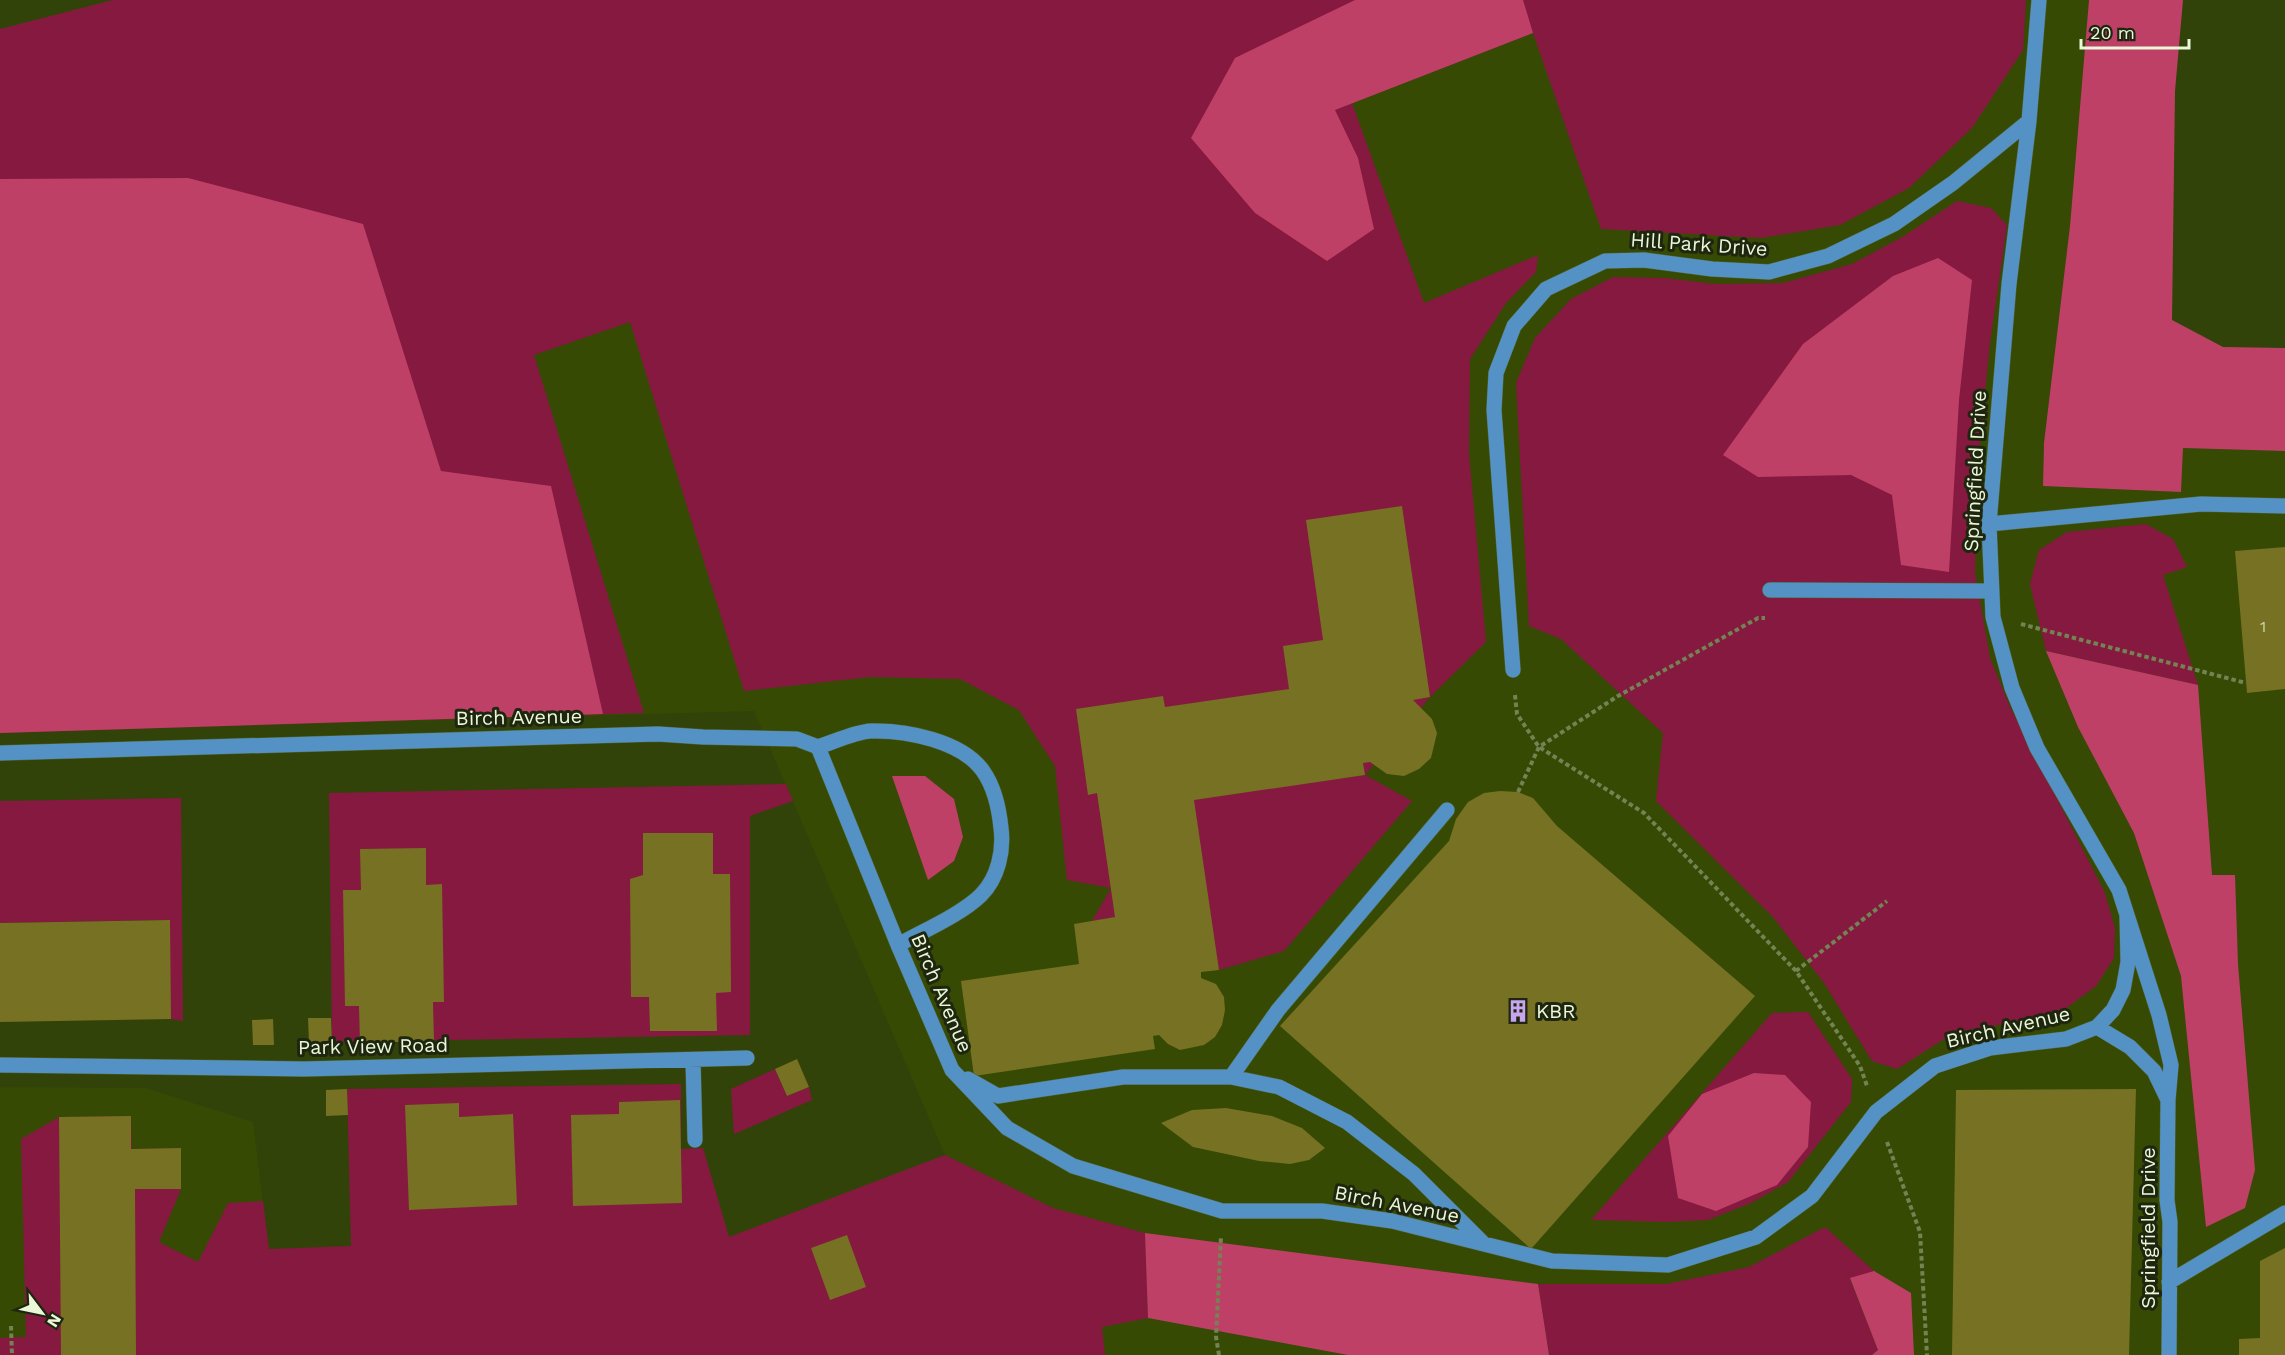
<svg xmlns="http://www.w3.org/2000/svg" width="2285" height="1355" font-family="'Work Sans',sans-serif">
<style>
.built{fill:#364a04}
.green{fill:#861940}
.forest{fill:#bf4067}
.building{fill:#767123}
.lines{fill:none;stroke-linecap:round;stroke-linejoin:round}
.minor-casing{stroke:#4f602a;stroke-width:16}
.path{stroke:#738353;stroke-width:4;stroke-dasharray:4.5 3;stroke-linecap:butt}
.minor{stroke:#5491c4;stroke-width:15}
.labels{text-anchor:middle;stroke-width:6;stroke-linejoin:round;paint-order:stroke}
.number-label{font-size:16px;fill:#cdd6ac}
.street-label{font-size:20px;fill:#eaf7d9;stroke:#1e260f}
.poi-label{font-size:20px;fill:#eaf7d9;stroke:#1e260f;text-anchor:start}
</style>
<rect width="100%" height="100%" fill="#324309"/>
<path class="built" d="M113 0H2089L2070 226 2044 443 2043 486 2181 492 2183 448 2285 451V1355H0V1087L146 1088 253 1122 269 1249 729 1237 945 1155 754 711 0 733V29Z"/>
<path class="green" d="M113 0H2026L2023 50 1972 128 1909 188 1840 225 1761 238 1601 229 1533 33 1352 103 1424 303 1538 255 1536 272 1506 303 1470 359 1469 453 1486 642 1430 697 1365 775 1412 801 1284 951 1219 970 1115 917 1092 921 1111 888 1067 880 1055 766 1019 710 960 679 870 677 744 691 630 322 534 355 644 713 0 733V29Z
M1957 201 1991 208 2007 225 1990 343 1979 452 1975 573 1990 658 2010 707 2105 893 2115 928 2114 958 2096 986 2061 1012 2010 1023 1955 1032 1897 1069 1872 1061 1824 983 1773 917 1656 801 1663 733 1561 639 1529 626 1516 383 1535 338 1571 299 1613 277 1664 278 1716 284 1783 283 1852 264 1904 236Z
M2146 524 2173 539 2187 567 2163 575 2198 685 2046 651 2030 584 2039 550 2067 532Z
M786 784 793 801 750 816V1035L332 1042 329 793Z
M181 798 183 1021 171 1019 169 920 0 923V801Z
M1808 1012 1852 1079 1851 1102 1788 1182 1751 1203 1708 1220 1667 1222 1591 1220 1772 1013Z
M775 1069 787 1096 809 1087 812 1100 734 1134 731 1089Z
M681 1084V1149L703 1148 729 1237 945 1155 1053 1208 1145 1233 1148 1318 1102 1327 1105 1355H0V1338L26 1337 21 1139 59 1117 131 1116 132 1149 181 1148V1189L159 1242 198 1262 228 1203 263 1201 269 1249 351 1246 347 1089Z
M1825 1227 1874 1271 1850 1279 1878 1350 1872 1355H1549L1538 1284H1666L1749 1267Z"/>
<path class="forest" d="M1355 0H1523L1533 33 1335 110 1358 158 1374 229 1327 261 1255 213 1191 138 1235 58Z
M2089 0H2183L2175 91 2172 320 2223 347 2285 348V451L2183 448 2181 492 2043 486 2044 443 2070 226Z
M188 178 363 224 441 471 551 486 603 714 0 733V179Z
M1938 258 1972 280 1959 400 1949 572 1901 565 1892 495 1851 475 1758 477 1723 455 1803 344 1893 276Z
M2046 651 2198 685 2212 875H2235L2238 964 2255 1170 2245 1208 2206 1227 2181 976 2134 833 2078 727Z
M892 776H925L954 799 963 837 954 861 928 880Z
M1754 1073 1785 1075 1811 1102 1808 1147 1777 1185 1716 1211 1678 1198 1668 1136 1702 1094Z
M1145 1233 1538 1284 1549 1355H1348L1148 1318Z
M1874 1271 1911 1293 1914 1355H1872L1878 1350 1850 1278Z"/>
<path class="building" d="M1402 506 1430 697 1413 700 1432 719 1437 733 1431 758 1419 769 1404 776 1387 774 1370 762 1363 763 1365 775 1194 800 1219 970 1201 972V978L1216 984 1224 997 1225 1010 1222 1025 1215 1037 1204 1045 1180 1050 1168 1044 1159 1035 1153 1036 1155 1049 974 1076 961 981 1079 964 1074 924 1115 917 1097 793 1088 795 1076 709 1163 696 1165 707 1289 689 1283 646 1323 640 1306 520Z
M2285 547V689L2247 693 2235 551Z
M1500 791 1518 792 1533 798 1557 826 1755 996 1531 1249 1280 1026 1449 841 1456 819 1468 802 1484 793Z
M643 833H713V874H730L731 992 716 993 717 1031H650L649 997H631L630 879 643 875Z
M426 848V885L442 884 444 1002H433L434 1041 360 1043 359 1006H345L343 890H361L360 849Z
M170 920 171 1019 0 1022V923Z
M308 1018H331L332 1042 309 1043Z
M273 1019 274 1045H253L252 1020Z
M797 1059 809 1087 787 1096 775 1069Z
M347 1089 348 1115 326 1116V1090Z
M2136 1089 2129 1355H1952L1956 1090Z
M680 1100 682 1203 573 1206 571 1115 619 1114V1102Z
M459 1103V1117L513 1114 517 1205 409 1210 405 1105Z
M1226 1108 1272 1116 1302 1128 1325 1148 1309 1160 1290 1164 1259 1161 1193 1147 1161 1123 1192 1110Z
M131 1116V1149L181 1148V1189H135L136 1355H61L59 1117Z
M847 1235 866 1287 830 1300 811 1248Z
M2285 1248V1355H2239V1339L2260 1338V1261Z"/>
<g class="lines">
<g class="minor-casing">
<path id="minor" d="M2039 0 2029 121 2009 284 1989 524 1993 617 2012 688 2037 748 2119 890 2159 1015 2171 1065 2168 1100 2167 1200 2170 1222 2169 1355
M1989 524 2201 504 2285 506
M1770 590 1992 591
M1513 670 1494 410 1496 373 1514 326 1546 289 1605 261 1644 260 1712 269 1769 272 1828 256 1894 224 1953 183 2029 121
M818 747C834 742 854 732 871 731 906 730 962 741 983 771 995 788 999 808 1001 828 1004 851 998 878 981 895 962 914 923 931 898 945
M0 753 658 734 703 737 797 739 818 747 898 945 952 1070 1007 1128 1073 1166 1222 1211H1322L1392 1221 1552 1261 1668 1265 1756 1237 1812 1196 1876 1112 1935 1066 1990 1048 2066 1039 2097 1027 2113 1010 2123 990 2128 962 2127 916
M2097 1027 2130 1047 2154 1071 2168 1100
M693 1060 695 1140
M0 1065 304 1069 747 1058
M1231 1077 1278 1010 1447 810
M968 1079 998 1096 1123 1077H1231L1279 1087 1347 1122 1414 1174 1482 1242
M2169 1282 2285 1213"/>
</g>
<path class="path" d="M2021 624 2246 683
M1515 695 1517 714 1539 747 1644 813 1796 971 1860 1066 1867 1086
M1518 792 1539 747 1618 696 1758 618H1765
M1796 971 1887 901
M1887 1142 1920 1232 1927 1355
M11 1326 12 1355
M1219 1355 1216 1337 1221 1236"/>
<use href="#minor" class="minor"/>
</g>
<defs>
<g id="building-bare" transform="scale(1.8)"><path d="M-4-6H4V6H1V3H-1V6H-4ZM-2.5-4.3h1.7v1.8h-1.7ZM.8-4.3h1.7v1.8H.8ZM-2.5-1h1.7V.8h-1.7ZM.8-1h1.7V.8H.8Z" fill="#c8a6ef" stroke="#1e260f" stroke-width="2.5" paint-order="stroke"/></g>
</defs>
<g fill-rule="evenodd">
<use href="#building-bare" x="1518" y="1011"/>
</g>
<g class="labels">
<g class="number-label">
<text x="2263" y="632">1</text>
</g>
<g class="street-label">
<text transform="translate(1699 244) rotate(4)" y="7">Hill Park Drive</text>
<text transform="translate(1975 471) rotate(-87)" y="7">Springfield Drive</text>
<text transform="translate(519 717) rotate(-1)" y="7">Birch Avenue</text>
<text transform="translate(942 993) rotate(67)" y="7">Birch Avenue</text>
<text transform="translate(2008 1027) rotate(-13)" y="7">Birch Avenue</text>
<text transform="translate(373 1046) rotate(-1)" y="7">Park View Road</text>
<text transform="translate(1397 1204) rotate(11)" y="7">Birch Avenue</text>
<text transform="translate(2148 1228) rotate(-90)" y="7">Springfield Drive</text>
</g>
<g class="poi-label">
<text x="1536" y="1018">KBR</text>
</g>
</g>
<g transform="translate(42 1313) rotate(122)" stroke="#1e260f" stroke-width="4.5" paint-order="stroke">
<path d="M0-4.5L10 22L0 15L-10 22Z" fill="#eaf7d9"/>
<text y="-9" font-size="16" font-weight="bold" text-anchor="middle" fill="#eaf7d9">N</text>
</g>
<path d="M2081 39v9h108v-9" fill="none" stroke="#eaf7d9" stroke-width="3"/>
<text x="2090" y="39" font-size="18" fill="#eaf7d9" stroke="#1e260f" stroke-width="4.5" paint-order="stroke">20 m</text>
</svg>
